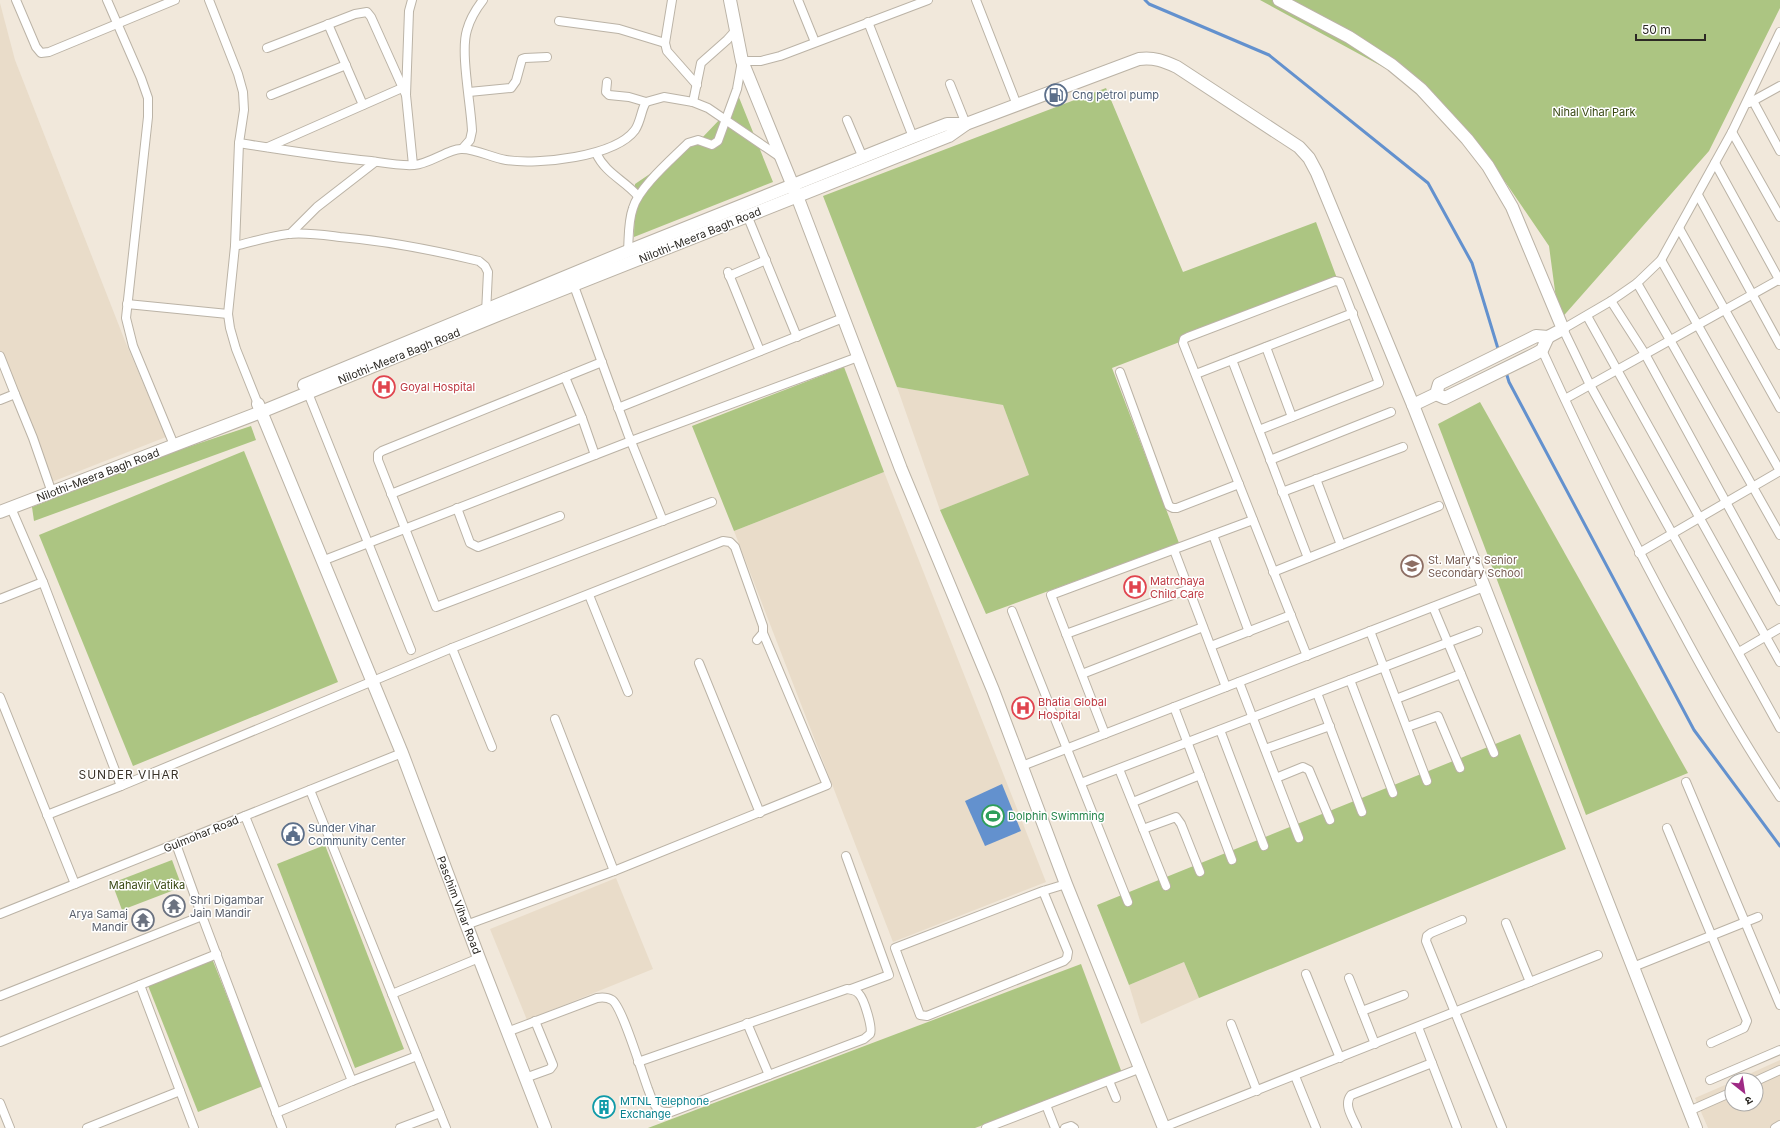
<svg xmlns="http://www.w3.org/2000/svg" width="1780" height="1128" font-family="Inter,'Noto Sans Devanagari',sans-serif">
	<rect width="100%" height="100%" fill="#f1e8db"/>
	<!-- built -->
	<g fill="#e9dcc9">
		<polygon points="0,3 15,60 125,341 166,437 49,483 0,359"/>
		<polygon points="897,387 1003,405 1030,475 940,510"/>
		<polygon points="884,472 1046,882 893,942 734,531"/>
		<polygon points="616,878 653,969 527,1020 490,929"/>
		<polygon points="1184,962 1199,998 1141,1024 1129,985"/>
		<polygon points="1780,1060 1780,1128 1708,1128 1695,1098 1732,1082 1732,1104 1756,1104 1756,1080 1736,1080"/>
	</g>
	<!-- green -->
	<g fill="#acc582">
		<polygon points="1260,0 1780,0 1780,8 1709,151 1559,321 1549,246 1506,183 1407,80"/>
		<polygon points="734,85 773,182 634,237 635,184 700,140 722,117"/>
		<polygon points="1106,88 1183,272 1316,222 1338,281 1112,368 1179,543 986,614 940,510 1029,475 1003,405 897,387 823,196"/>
		<polygon points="844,367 884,472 734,531 692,426"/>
		<polygon points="1480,402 1688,773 1586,815 1438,424"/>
		<polygon points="251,426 256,440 34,521 32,507 170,453"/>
		<polygon points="244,451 338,682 133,766 39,535"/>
		<polygon points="1520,734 1566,849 1199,998 1184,962 1129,985 1097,905"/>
		<polygon points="325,845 404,1049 355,1068 277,864"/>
		<polygon points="172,860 182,887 122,910 112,883"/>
		<polygon points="211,956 263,1086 198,1112 147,983"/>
		<polygon points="1081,964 1122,1073 975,1128 648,1128"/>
	</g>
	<!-- water -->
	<polygon fill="#6391ce" points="1002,784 1021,831 985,846 965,801"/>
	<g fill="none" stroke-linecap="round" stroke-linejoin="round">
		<!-- stream -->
		<g stroke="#6391ce" stroke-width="3">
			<polyline points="1145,0 1149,4 1269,55 1428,183 1472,263 1499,352"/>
			<polyline points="1506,372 1509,382 1694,730 1780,846"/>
		</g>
		<!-- street casing -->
		<g stroke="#bbb3a6" stroke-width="10">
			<g id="street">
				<polyline points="16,0 36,47 41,53 49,52 175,0"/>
				<polyline points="107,0 141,78 148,98 148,117 126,318 133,346 174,445"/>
				<polyline points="209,0 238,74 243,92 244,110 239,143 235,246 228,314 230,328 236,349 258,404"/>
				<polyline points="412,0 409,11 406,95 413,165"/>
				<polyline points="672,0 665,43 667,51 697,85"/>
				<polyline points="798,0 815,42"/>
				<polyline points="976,0 1017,105"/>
				<polyline points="559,21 619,29 665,43"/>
				<polyline points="868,22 913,137"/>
				<polyline points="328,24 363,105"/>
				<polyline points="1780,32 1732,132 1661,260 1637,283 1611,301 1563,329 1590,385 1780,728"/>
				<polyline points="267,48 355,14 367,12 371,17 406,95"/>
				<polyline points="607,82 606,92 609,95 629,97 646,102"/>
				<polyline points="950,84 966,124"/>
				<polyline points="469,92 511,88 516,81 522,59 525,58 547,57"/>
				<polyline points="271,95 346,65"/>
				<polyline points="1753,101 1780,151"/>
				<polyline points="693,102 701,63 727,40 736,30"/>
				<polyline points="1749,103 1780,86"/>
				<polyline points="847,120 863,158"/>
				<polyline points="1732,132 1780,217"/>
				<path d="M239,143C283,150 327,157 371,161C385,163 400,166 414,165C430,164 450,148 462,149C477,149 492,158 506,160C538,165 615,157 635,130C641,121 641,110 646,102L664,97L693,102L708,108L780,157"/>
				<polyline points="268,147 402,88"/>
				<path d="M463,148L470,140L472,131C471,105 460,52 467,30C470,19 476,9 483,0"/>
				<path d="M596,153C606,174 623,179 638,196"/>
				<polyline points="1715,163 1780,281"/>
				<polyline points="1698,195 1780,345"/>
				<polyline points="747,215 797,337"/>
				<polyline points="1679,228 1780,408"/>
				<polyline points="290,234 317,207 375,162"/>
				<path d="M235,246C252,242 270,236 288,234C305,232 324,235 340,237C388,241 433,250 479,261L485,266L488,272L486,313"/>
				<path d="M628,251C629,237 628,222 633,208C639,187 672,159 688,143L698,140L712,145L718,141L737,89L742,61H761L780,56L928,0"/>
				<polyline points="1661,260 1780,471"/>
				<polyline points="728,272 760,351"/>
				<polyline points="729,276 766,260"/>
				<polyline points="1637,283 1670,340 1780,535"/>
				<polyline points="574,286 628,434 663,521"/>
				<polyline points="1611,301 1645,354 1780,601"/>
				<polyline points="127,304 228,314"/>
				<polyline points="1587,316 1780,662"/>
				<polyline points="1266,347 1292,417"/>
				<path d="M1542,350C1584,442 1628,533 1677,622C1709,682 1742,740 1780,797"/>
				<polyline points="0,356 15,394 0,400"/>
				<polyline points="1232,360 1308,558"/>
				<polyline points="602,362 382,451 378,454 378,460 436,607 712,502"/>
				<polyline points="1120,372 1169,506 1173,508 1177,508 1239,484"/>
				<polyline points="1196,374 1353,313"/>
				<polyline points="565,377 582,418 595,455"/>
				<polyline points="308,393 411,650"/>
				<polyline points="15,394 33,438 50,487"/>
				<polyline points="1565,399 1780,279"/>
				<polyline points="618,408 843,318"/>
				<polyline points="1259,430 1379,383 1340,282 1335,281 1188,337 1184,339 1183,343 1307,656"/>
				<polyline points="1270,460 1391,412"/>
				<polyline points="1316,479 1341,545"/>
				<polyline points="1282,492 1403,447"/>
				<polyline points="391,494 582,418"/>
				<polyline points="457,508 470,543 478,547 560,516"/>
				<polyline points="1213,535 1249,632"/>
				<polyline points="1174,550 1226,687"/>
				<polyline points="1639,553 1780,471"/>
				<polyline points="322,561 631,441 858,357"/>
				<polyline points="1273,572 1439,506"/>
				<polyline points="43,582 121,786 47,815"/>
				<polyline points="589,595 628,692"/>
				<polyline points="0,599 43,582 11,508"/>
				<polyline points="1433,607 1494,753"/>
				<polyline points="1012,611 1128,902"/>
				<polyline points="1370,631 1427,781"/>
				<polyline points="1066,634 1189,589"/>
				<polyline points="1211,646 1291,615"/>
				<polyline points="452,648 492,747"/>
				<polyline points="1739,652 1780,628"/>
				<polyline points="699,663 760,813"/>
				<polyline points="1082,674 1203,627"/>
				<polyline points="1350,680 1393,793"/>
				<polyline points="1239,682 1299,838"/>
				<polyline points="1317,693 1362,812"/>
				<polyline points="0,697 75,884"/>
				<polyline points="1396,699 1461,674"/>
				<polyline points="1174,707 1232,860"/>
				<polyline points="555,719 614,871"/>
				<polyline points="1407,727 1438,716 1460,768"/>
				<polyline points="1220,730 1264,846"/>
				<polyline points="1105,734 1051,595 1253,520"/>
				<polyline points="1265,749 1330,726"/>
				<polyline points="1022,766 1484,587"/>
				<polyline points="1119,769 1166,886"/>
				<polyline points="1276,778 1303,767 1309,770 1330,820"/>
				<polyline points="1686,782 1780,1005"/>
				<polyline points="1081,783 1478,631"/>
				<polyline points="121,786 452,648 723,541 730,542 735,547 763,626 763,633 757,640"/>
				<polyline points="310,790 446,1128"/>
				<polyline points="1133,802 1200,775"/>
				<polyline points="245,816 352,1081"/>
				<polyline points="1667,828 1747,1021 1744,1028 1711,1043"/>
				<polyline points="1143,829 1176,817 1181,824 1200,872"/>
				<polyline points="846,856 889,975 851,989"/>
				<polyline points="1043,891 1068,952 1067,958 1064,961 927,1016 920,1015 895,948 1043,891 1066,884"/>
				<polyline points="0,914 402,753"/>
				<polyline points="202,916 282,1128"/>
				<polyline points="1462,920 1431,933 1427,936 1426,941 1502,1128"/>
				<polyline points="1506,923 1530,982"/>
				<polyline points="466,925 614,871 827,785 763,633"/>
				<polyline points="1633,967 1758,917"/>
				<polyline points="1306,974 1340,1058"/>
				<polyline points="1349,978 1375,1044"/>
				<polyline points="140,985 217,954"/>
				<polyline points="392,994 479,958"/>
				<polyline points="0,996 202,916 176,844"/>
				<polyline points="1362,1011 1404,995"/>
				<polyline points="747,1023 769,1075"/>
				<polyline points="1231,1024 1257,1091"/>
				<polyline points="1418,1027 1457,1128"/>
				<path d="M507,1032L597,998C603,997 607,997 612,1000C622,1006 642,1073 648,1089C651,1096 653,1106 659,1110C663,1113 667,1112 671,1112L864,1039L870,1034C873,1028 864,999 859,994C856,990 852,990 847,989L638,1062"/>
				<polyline points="0,1042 140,985 194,1128"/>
				<polyline points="1295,1076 1316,1128"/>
				<polyline points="525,1078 550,1069 553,1065 535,1021"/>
				<polyline points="1710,1080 1780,1050"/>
				<polyline points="1109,1081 1116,1098"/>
				<polyline points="1756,1081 1780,1070"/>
				<polyline points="0,1103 10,1128"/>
				<polyline points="1046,1105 1055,1128"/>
				<polyline points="1689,1111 1732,1092"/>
				<polyline points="276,1113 352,1081 417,1056"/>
				<polyline points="1164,1127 1598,955"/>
				<polyline points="87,1128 180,1091"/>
				<polyline points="400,1128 440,1113"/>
				<polyline points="986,1128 1141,1068"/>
				<polyline points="1065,1128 1071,1126 1074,1128"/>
				<path d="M1357,1128C1353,1118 1343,1105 1351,1095L1432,1063"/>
				<polyline points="1775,1128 1780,1125"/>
			</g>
		</g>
		<!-- secondary casing -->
		<g stroke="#bbb3a6" stroke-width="14">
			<g id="secondary">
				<polyline points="730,0 742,61 797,196 901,469 993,690 1066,884 1164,1128"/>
				<polyline points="1279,0 1349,37 1392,65 1421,89 1467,139 1488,166 1512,207 1563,329 1548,337 1536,336 1439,384 1436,394 1413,405"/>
				<polyline points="304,385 628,251 913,137 947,124 966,124"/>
				<polyline points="1436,394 1445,398 1535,354 1542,350 1548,337"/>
				<polyline points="258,404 402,753 479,958 545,1128"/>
				<path d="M0,512L261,412L498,315L949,136L966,124L1139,59C1154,57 1164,61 1177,67L1299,147L1309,158L1317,173L1413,405L1696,1128"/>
			</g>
		</g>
		<!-- street -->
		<use href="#street" stroke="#fff" stroke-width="8"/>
		<!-- secondary -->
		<use href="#secondary" stroke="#fff" stroke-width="12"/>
	</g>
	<!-- icons -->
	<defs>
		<g id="fuel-ring" transform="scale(1.15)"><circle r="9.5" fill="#fff" stroke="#5c6f8a" stroke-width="1.5"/><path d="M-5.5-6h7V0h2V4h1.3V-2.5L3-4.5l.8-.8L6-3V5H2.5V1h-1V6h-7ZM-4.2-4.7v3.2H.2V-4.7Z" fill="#5c6f8a"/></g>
		<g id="hospital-ring" transform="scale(1.15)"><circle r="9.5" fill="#fff" stroke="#e0444e" stroke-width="1.5"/><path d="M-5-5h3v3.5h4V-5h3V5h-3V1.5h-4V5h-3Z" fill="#e0444e"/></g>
		<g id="school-ring" transform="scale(1.15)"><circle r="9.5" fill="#fff" stroke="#8d6e63" stroke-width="1.5"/><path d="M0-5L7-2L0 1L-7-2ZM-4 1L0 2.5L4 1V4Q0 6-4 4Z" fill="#8d6e63"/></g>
		<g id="stadium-ring" transform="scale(1.15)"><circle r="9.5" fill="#fff" stroke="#2e9e5b" stroke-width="1.5"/><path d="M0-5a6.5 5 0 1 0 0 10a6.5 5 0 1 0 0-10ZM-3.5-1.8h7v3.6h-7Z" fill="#2e9e5b"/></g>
		<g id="civic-ring" transform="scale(1.15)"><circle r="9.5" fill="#fff" stroke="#5c6f8a" stroke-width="1.5"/><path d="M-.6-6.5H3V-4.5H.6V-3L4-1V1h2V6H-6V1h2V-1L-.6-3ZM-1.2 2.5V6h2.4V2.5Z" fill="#5c6f8a"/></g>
		<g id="temple-ring" transform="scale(1.15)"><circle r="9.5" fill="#fff" stroke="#6b7280" stroke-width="1.5"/><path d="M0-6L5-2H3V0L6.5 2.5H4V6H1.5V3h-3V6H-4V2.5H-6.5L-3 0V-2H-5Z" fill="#6b7280"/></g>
		<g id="building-ring" transform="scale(1.15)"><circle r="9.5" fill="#fff" stroke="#0f9aa8" stroke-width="1.5"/><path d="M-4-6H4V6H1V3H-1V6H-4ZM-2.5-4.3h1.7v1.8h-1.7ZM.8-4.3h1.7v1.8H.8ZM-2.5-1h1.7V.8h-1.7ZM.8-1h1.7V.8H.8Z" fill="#0f9aa8"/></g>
	</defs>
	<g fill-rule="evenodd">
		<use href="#fuel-ring" x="1056" y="95"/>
		<use href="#hospital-ring" x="384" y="387"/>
		<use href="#school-ring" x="1412" y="566"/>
		<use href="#hospital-ring" x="1135" y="587"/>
		<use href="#hospital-ring" x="1023" y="708"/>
		<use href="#stadium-ring" x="993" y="816"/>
		<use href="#civic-ring" x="293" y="834"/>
		<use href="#temple-ring" x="174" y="906"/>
		<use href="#temple-ring" x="143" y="920"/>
		<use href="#building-ring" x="604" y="1107"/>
	</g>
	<g text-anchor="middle" stroke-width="3" stroke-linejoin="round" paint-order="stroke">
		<!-- service labels -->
		<g font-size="11" fill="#4e5e75" stroke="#fff" text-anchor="start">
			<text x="1072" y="99">Cng petrol pump</text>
			<text x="308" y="832">Sunder Vihar<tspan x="308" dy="13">Community Center</tspan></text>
		</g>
		<!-- park labels -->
		<g font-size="11" fill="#364610" stroke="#fff">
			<text x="1594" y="116">Nihal Vihar Park</text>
			<text x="147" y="889">Mahavir Vatika</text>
		</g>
		<!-- street labels -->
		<g font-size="11" fill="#2c2924" stroke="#fff">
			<text transform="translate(700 235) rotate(-22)" y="4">Nilothi-Meera Bagh Road</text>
			<text transform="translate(399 356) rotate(-22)" y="4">Nilothi-Meera Bagh Road</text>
			<text transform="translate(98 475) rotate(-21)" y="4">Nilothi-Meera Bagh Road</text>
			<text transform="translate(201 834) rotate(-22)" y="4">Gulmohar Road</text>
			<text transform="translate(459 905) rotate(69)" y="4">Paschim Vihar Road</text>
		</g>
		<!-- health labels -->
		<g font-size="11" fill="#be3a42" stroke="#fff" text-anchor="start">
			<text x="400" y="391">Goyal Hospital</text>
			<text x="1150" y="585">Matrchaya<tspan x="1150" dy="13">Child Care</tspan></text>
			<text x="1038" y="706">Bhatia Global<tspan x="1038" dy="13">Hospital</tspan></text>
		</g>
		<!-- education labels -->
		<g font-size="11" fill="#785e54" stroke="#fff" text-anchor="start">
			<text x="1428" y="564">St. Mary's Senior<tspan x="1428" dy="13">Secondary School</tspan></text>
		</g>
		<!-- leisure labels -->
		<g font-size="11" fill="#27864d" stroke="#fff" text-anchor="start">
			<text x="1008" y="820">Dolphin Swimming</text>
		</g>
		<!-- worship labels -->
		<g font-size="11" fill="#5b616d" stroke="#fff" text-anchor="start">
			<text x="190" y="904">Shri Digambar<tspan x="190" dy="13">Jain Mandir</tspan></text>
			<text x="128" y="918" text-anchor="end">Arya Samaj<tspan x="128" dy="13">Mandir</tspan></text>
		</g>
		<!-- culture labels -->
		<g font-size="11" fill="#0d838f" stroke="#fff" text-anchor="start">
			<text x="620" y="1105">MTNL Telephone<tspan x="620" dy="13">Exchange</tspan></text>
		</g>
		<!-- neighbourhood labels -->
		<g font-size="12" letter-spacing="1" fill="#3a3329" stroke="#fff">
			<text x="129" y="779">SUNDER VIHAR</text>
		</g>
	</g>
	<!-- north arrow -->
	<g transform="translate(1744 1092) rotate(150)"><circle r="19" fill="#ffffff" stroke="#aba9a7"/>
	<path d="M0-3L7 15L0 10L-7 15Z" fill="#9f2a85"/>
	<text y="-6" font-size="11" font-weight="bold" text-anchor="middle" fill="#2c2924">उ</text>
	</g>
	<!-- scale -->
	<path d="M1636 34v6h69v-6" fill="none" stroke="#2c2924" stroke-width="2"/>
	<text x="1642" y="34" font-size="12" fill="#2c2924" stroke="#ffffff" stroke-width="3" paint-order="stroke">50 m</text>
</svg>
